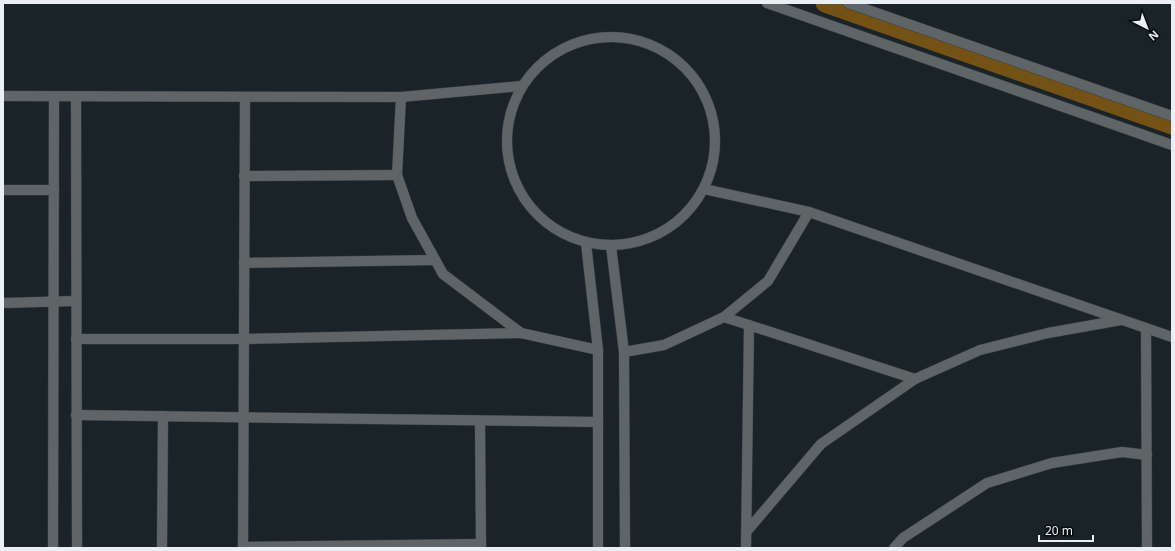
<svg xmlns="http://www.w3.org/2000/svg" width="1175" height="551" font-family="'Noto Sans',sans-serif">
	<rect width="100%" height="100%" fill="#1a2328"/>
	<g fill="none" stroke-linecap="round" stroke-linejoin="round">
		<!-- canal -->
		<polyline stroke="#745114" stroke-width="19" points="825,3 1172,125"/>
		<!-- minor casing -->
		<g stroke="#374044" stroke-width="11">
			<g id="minor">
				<polyline points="767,3 1172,145"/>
				<circle cx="611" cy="141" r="104"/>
				<polyline points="3,96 401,97 521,86"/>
				<polyline points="76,97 77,548"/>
				<polyline points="401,97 397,175 412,218 443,274 521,333 598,350"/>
				<polyline points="244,176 397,175"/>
				<polyline points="704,189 809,212 1172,337"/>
				<polyline points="3,190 54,190"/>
				<polyline points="586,243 598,350 598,548"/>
				<polyline points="611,246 624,352 625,548"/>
				<polyline points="244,263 435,260"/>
				<polyline points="3,303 75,301"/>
				<polyline points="724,317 915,379"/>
				<polyline points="1146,328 1147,548"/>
				<polyline points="76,339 244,339 521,333"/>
				<polyline points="624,352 664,345 724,317 768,281 809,212"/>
				<polyline points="76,415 598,422"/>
				<polyline points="480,421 481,548"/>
				<polyline points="747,531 821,444 915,379 980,350 1048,333 1121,320"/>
				<polyline points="243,547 481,544"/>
				<polyline points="53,548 54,97"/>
				<polyline points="162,548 163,416"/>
				<polyline points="243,548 245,97"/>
				<polyline points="746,548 749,325"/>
				<polyline points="894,548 903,538 987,483 1052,463 1122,452 1147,455"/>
			</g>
		</g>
		<!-- tertiary casing -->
		<g stroke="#374044" stroke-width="11">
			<polyline id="tertiary" points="848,3 1172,116"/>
		</g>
		<!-- minor -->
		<use href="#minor" stroke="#5f6466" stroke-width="10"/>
		<!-- tertiary -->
		<use href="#tertiary" stroke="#5f6466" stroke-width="10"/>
	</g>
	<!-- border -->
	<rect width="1175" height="551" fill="none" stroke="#e9eff2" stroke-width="8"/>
	<!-- north arrow -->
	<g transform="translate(1147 28) rotate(138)" stroke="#080c0e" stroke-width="3" paint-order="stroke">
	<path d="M0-3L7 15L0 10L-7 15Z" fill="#e9eff2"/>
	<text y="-6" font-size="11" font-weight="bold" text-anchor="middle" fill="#e9eff2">N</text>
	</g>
	<!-- scale -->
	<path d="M1039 535v6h54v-6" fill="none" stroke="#e9eff2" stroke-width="2"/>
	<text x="1045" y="535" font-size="12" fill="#e9eff2" stroke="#080c0e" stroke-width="3" paint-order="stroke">20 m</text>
</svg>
